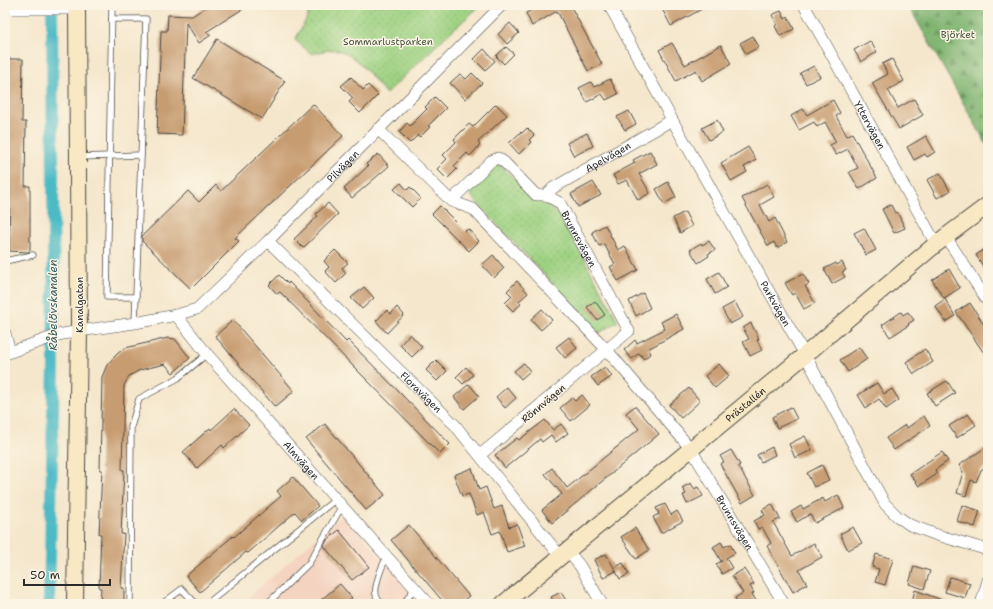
<svg xmlns="http://www.w3.org/2000/svg" width="993" height="609" font-family="'Shantell Sans',sans-serif">
	<defs>
		<pattern id="forest-firs" width="22" height="20" patternUnits="userSpaceOnUse"><rect width="22" height="20" fill="#7eb470"/><path d="M5 1l3.5 6h-7zM16 11l3.5 6h-7z" fill="#67935c"/></pattern>
		<pattern id="park-dots" width="8" height="8" patternUnits="userSpaceOnUse"><rect width="8" height="8" fill="#9ed282"/><path d="M2 2h.1M6 6h.1" fill="none" stroke="#88b470" stroke-width="1.8" stroke-linecap="round"/></pattern>
	</defs>
	<rect width="100%" height="100%" fill="#fcf5e5"/>
	<filter id="ink" filterUnits="userSpaceOnUse"><feTurbulence type="fractalNoise" baseFrequency=".025" numOctaves="2"/><feDisplacementMap in="SourceGraphic" scale="8" xChannelSelector="R" yChannelSelector="G"/><feConvolveMatrix kernelMatrix="1 2 1 2 8 2 1 2 1" color-interpolation-filters="sRGB"/></filter>
	<filter id="wash" filterUnits="userSpaceOnUse"><feTurbulence type="fractalNoise" baseFrequency=".012" numOctaves="4" result="noise"/><feDisplacementMap in="SourceGraphic" scale="16" xChannelSelector="R" yChannelSelector="G"/><feGaussianBlur stdDeviation="0.9" result="paint"/><feColorMatrix in="noise" values="0 0 0 0 0 0 0 0 0 0 0 0 0 0 0 0 0 1.4 0 .05"/><feComposite in="paint" operator="in"/></filter>
	<g filter="url(#wash)">
		<rect width="100%" height="100%" fill="#f5e7cc"/>
		<!-- built -->
		<polygon fill="#f4d3c0" points="343,514 424,604 241,604"/>
		<!-- forest -->
		<polygon fill="url(#forest-firs)" stroke="#54704e" points="908,5 988,5 988,147"/>
		<!-- park -->
		<g fill="url(#park-dots)" stroke="#647e56">
			<path d="M310,5H481L446,36L386,94C374,80 356,54 337,50C329,49 320,52 312,54L295,40L307,18Z"/>
			<polygon points="500,165 534,198 551,208 561,217 618,321 599,333 470,195 470,190 494,166"/>
		</g>
		<g fill="none" stroke-linecap="round" stroke-linejoin="round">
			<!-- canal -->
			<polyline stroke="#4cbac5" stroke-width="12" points="49,604 54,364 52,5"/>
		</g>
		<g id="blocks">
			<!-- building -->
			<g fill="#c79c71">
				<polygon points="209,5 249,5 206,32 211,35 199,43 186,23 182,135 157,134 161,31 167,31 168,15 192,16"/>
				<polygon points="541,5 570,5 602,64 588,71 557,11 532,26 526,13"/>
				<polygon points="660,5 709,5 671,26"/>
				<polygon points="781,11 785,19 788,17 794,29 780,36 775,26 777,24 772,15"/>
				<polygon points="510,23 519,33 507,44 498,34"/>
				<polygon points="753,36 759,47 746,54 740,43"/>
				<polygon points="217,39 285,81 262,119 193,78"/>
				<polygon points="870,41 877,52 861,62 854,50"/>
				<polygon points="672,43 685,65 721,45 731,64 702,81 696,70 676,81 659,50"/>
				<polygon points="506,47 514,54 504,64 496,56"/>
				<polygon points="484,49 495,61 485,70 474,59"/>
				<polygon points="5,59 23,59 22,122 26,122 25,186 30,186 30,251 28,252 9,251 10,187 7,187 7,124 5,124"/>
				<polygon points="892,59 904,81 888,90 898,108 914,99 923,115 899,129 872,83 888,74 882,64"/>
				<polygon points="814,66 820,77 806,84 800,73"/>
				<polygon points="472,73 482,83 465,99 450,83 460,74 466,79"/>
				<polygon points="351,77 363,90 368,85 378,95 360,113 349,102 353,98 341,86"/>
				<polygon points="610,79 618,94 606,100 602,94 587,102 579,88 591,82 594,87"/>
				<polygon points="435,97 446,108 428,126 430,127 420,137 418,135 410,143 399,132 407,123 410,126 427,109 425,107"/>
				<polygon points="833,100 840,113 836,116 847,136 852,133 877,178 859,189 849,172 858,168 848,149 836,155 830,145 836,142 825,122 817,127 814,122 799,130 791,116 803,109 807,115"/>
				<polygon points="313,104 343,136 235,238 239,241 191,289 142,241 142,236 188,191 199,202 216,185 221,191"/>
				<polygon points="496,104 507,115 478,142 480,145 470,156 467,153 454,166 457,169 447,179 437,169 447,159 443,155 456,142 454,139 469,124 473,127"/>
				<polygon points="629,111 636,124 625,130 617,117"/>
				<polygon points="717,120 723,132 709,140 702,128"/>
				<polygon points="527,128 534,135 529,140 531,142 519,154 509,143 521,132 522,133"/>
				<polygon points="587,133 593,146 574,156 567,143"/>
				<polygon points="926,136 935,152 927,157 925,154 914,160 907,147"/>
				<polygon points="748,147 756,160 744,167 747,172 731,181 721,163"/>
				<polygon points="650,151 657,164 639,174 650,193 638,200 627,180 618,184 613,175 635,163 633,160"/>
				<polygon points="378,154 389,166 352,198 344,189 368,166 366,164"/>
				<polygon points="940,173 950,191 937,198 927,180"/>
				<polygon points="593,182 601,195 578,207 571,194"/>
				<polygon points="668,182 676,197 664,204 656,189"/>
				<polygon points="401,183 407,190 410,187 421,198 412,207 394,189"/>
				<polygon points="767,184 774,197 760,205 769,222 775,218 787,242 777,248 774,242 768,246 742,198"/>
				<polygon points="328,203 338,214 303,248 294,239 318,216 316,214"/>
				<polygon points="891,205 895,213 897,212 905,228 894,233 882,209"/>
				<polygon points="440,206 465,231 468,229 479,241 469,251 432,214"/>
				<polygon points="685,212 692,226 680,233 673,218"/>
				<polygon points="605,225 618,250 625,246 638,270 618,281 610,267 615,264 604,244 599,246 592,232"/>
				<polygon points="864,228 876,250 866,255 854,233"/>
				<polygon points="709,241 715,250 708,254 709,256 698,263 690,250 701,243 702,245"/>
				<polygon points="988,247 988,274 976,255"/>
				<polygon points="335,250 348,263 342,268 346,273 336,283 325,271 329,267 324,261"/>
				<polygon points="493,255 504,268 494,278 482,265"/>
				<polygon points="842,262 846,270 842,272 845,277 832,284 824,269 836,263 837,265"/>
				<polygon points="949,269 960,288 944,298 932,280"/>
				<polygon points="719,272 727,287 715,294 707,279"/>
				<polygon points="803,274 809,284 805,286 815,303 804,309 795,293 792,295 785,283"/>
				<polygon points="279,275 288,284 289,282 346,342 348,340 450,444 440,454 280,292 277,294 269,285"/>
				<polygon points="517,281 528,293 519,301 521,304 513,311 505,303 512,296 507,291"/>
				<polygon points="364,287 374,298 362,309 351,298"/>
				<polygon points="643,293 650,308 636,316 629,301"/>
				<polygon points="945,299 955,316 946,322 935,306"/>
				<polygon points="595,301 605,315 597,320 587,307"/>
				<polygon points="735,302 743,317 730,324 722,309"/>
				<polygon points="970,303 988,331 988,359 956,312"/>
				<polygon points="397,307 404,315 387,333 376,321 387,310 391,314"/>
				<polygon points="542,309 552,320 541,330 531,319"/>
				<polygon points="901,312 903,315 908,312 914,320 908,324 909,325 890,337 882,325"/>
				<polygon points="676,314 684,329 648,349 651,353 644,359 639,353 632,359 624,350 635,340 637,343 665,329 661,322"/>
				<polygon points="233,320 294,391 275,407 215,336"/>
				<polygon points="751,323 759,339 757,340 762,350 750,356 743,342 749,339 743,328"/>
				<polygon points="410,334 422,347 412,357 400,345"/>
				<polygon points="569,337 577,348 565,358 556,347"/>
				<polygon points="168,338 175,339 190,358 173,373 165,364 140,370 129,376 124,386 122,470 124,470 121,534 124,534 121,588 124,588 124,604 100,604 101,588 99,588 101,534 99,534 102,470 100,470 102,377 107,365 117,354 125,348"/>
				<polygon points="859,347 867,359 848,372 840,360"/>
				<polygon points="925,349 933,362 914,374 906,362"/>
				<polygon points="436,360 447,371 437,381 426,370"/>
				<polygon points="524,363 530,371 521,379 514,371"/>
				<polygon points="719,364 729,376 715,388 705,376"/>
				<polygon points="466,367 473,375 463,384 456,377"/>
				<polygon points="605,367 612,376 598,386 591,377"/>
				<polygon points="947,381 955,393 935,406 927,393"/>
				<polygon points="877,383 884,394 892,389 899,400 886,409 879,399 866,408 858,395"/>
				<polygon points="469,384 479,396 464,409 454,397"/>
				<polygon points="507,387 516,398 505,408 496,397"/>
				<polygon points="689,388 700,401 681,418 669,405"/>
				<polygon points="582,395 590,405 571,421 560,408 572,398 575,401"/>
				<polygon points="635,406 659,434 552,523 542,510 562,494 545,474 552,468 567,488 639,429 626,413"/>
				<polygon points="791,407 797,419 777,428 772,417"/>
				<polygon points="234,409 249,425 224,448 222,445 197,468 183,452 210,428 211,430"/>
				<polygon points="968,414 976,425 957,438 949,426"/>
				<polygon points="924,416 930,426 894,450 886,438 905,425 907,428"/>
				<polygon points="545,420 553,430 561,424 568,433 556,442 551,435 542,442 540,439 505,468 495,455 517,438 519,440"/>
				<polygon points="325,424 385,495 366,510 306,439"/>
				<polygon points="805,436 812,450 795,458 789,444"/>
				<polygon points="988,446 988,465 981,470 976,482 971,480 966,496 957,493 963,472 959,465"/>
				<polygon points="772,447 775,455 761,462 757,455"/>
				<polygon points="731,450 740,465 738,466 755,495 742,503 720,464 724,462 720,456"/>
				<polygon points="942,452 948,461 935,470 937,474 919,486 910,474"/>
				<polygon points="822,465 829,480 814,487 807,473"/>
				<polygon points="472,468 479,490 486,487 494,509 502,506 509,527 517,524 525,546 507,552 500,531 492,534 484,512 477,515 469,494 462,496 454,475"/>
				<polygon points="293,477 318,506 302,520 295,512 248,553 246,552 200,592 186,576 233,536 234,537 281,496 277,491"/>
				<polygon points="691,483 694,489 698,487 703,496 687,504 683,495 686,494 682,488"/>
				<polygon points="838,495 844,508 815,523 810,514 797,522 791,512 801,506 803,509 823,498 825,502"/>
				<polygon points="665,504 671,515 677,511 683,521 661,533 653,517 659,514 656,508"/>
				<polygon points="772,504 780,519 773,522 792,556 814,543 822,557 799,570 807,584 793,592 767,546 771,543 762,527 758,529 754,521 765,515 762,510"/>
				<polygon points="962,505 980,511 975,527 957,521"/>
				<polygon points="409,525 469,596 459,604 445,604 391,540"/>
				<polygon points="853,527 862,543 848,550 840,534"/>
				<polygon points="635,528 649,550 636,559 621,537"/>
				<polygon points="339,530 369,567 352,580 324,546 327,540"/>
				<polygon points="721,542 724,547 730,544 735,553 726,558 732,568 722,574 716,564 722,561 721,561 713,547"/>
				<polygon points="606,554 616,571 603,578 594,560"/>
				<polygon points="876,554 893,559 885,585 875,582 879,569 872,567"/>
				<polygon points="623,563 629,574 620,579 614,568"/>
				<polygon points="914,566 930,571 924,589 909,584"/>
				<polygon points="744,569 754,584 750,586 754,593 752,594 758,604 738,604 735,598 743,593 732,576"/>
				<polygon points="950,577 970,583 965,598 945,592"/>
				<polygon points="340,584 352,598 345,604 316,604"/>
				<polygon points="915,590 950,603 950,604 920,604 912,601"/>
				<polygon points="561,592 568,604 555,604 551,597"/>
			</g>
		</g>
	</g>
	<g filter="url(#ink)">
		<use href="#blocks" fill-opacity="0" stroke="#494743" stroke-width="1"/>
		<g fill="none" stroke-linecap="round" stroke-linejoin="round">
			<!-- lane casing -->
			<g stroke="#494743" stroke-width="7">
				<g id="lane">
					<polyline points="112,5 107,297 136,297"/>
					<polyline points="112,19 146,19 135,323"/>
					<polyline points="79,157 141,155"/>
					<polyline points="5,261 33,255"/>
					<polyline points="130,604 131,427 139,399 178,378 207,354"/>
					<polyline points="162,604 182,589 196,604"/>
					<polyline points="207,604 336,499"/>
					<polyline points="267,604 309,563 342,506"/>
					<path d="M381,604C379,601 377,599 376,595C374,586 382,565 387,557"/>
					<polyline points="404,604 411,593 416,589"/>
				</g>
			</g>
			<!-- street casing -->
			<g stroke="#494743" stroke-width="12">
				<g id="street">
					<path id="s1" d="M609,5L675,125L805,355L885,504L897,516L910,525L937,535L988,550"/>
					<path id="s2" d="M804,5L936,244"/>
					<polyline points="5,9 77,9"/>
					<path id="s3" d="M378,129L451,201L473,209L607,350L691,449L784,604"/>
					<path id="s4" d="M546,195L553,188L672,120"/>
					<path id="s5" d="M451,201L491,161L498,158L504,162L536,195H546L560,203L629,331L480,455"/>
					<polyline points="946,237 988,302"/>
					<path id="s6" d="M268,241L455,425L561,557"/>
					<path id="s7" d="M176,315L207,354L429,604"/>
					<polyline points="5,333 10,352"/>
					<path id="s8" d="M5,354L58,335L79,331L135,323L176,315L197,309L268,241L502,5"/>
					<polyline points="568,551 580,566 602,604"/>
					<polyline points="981,604 988,580"/>
				</g>
			</g>
			<!-- secondary casing -->
			<g stroke="#494743" stroke-width="18">
				<g id="secondary">
					<polyline points="75,604 79,331 77,5"/>
					<path id="s9" d="M503,604L805,355L936,244L988,205"/>
				</g>
			</g>
			<!-- lane -->
			<use href="#lane" stroke="#fff" stroke-width="5.5"/>
			<!-- street -->
			<use href="#street" stroke="#fff" stroke-width="11"/>
			<!-- secondary -->
			<use href="#secondary" stroke="#f8e8c3" stroke-width="16"/>
		</g>
	</g>
	<g text-anchor="middle" stroke-width="3" stroke-linejoin="round" paint-order="stroke">
		<!-- park labels -->
		<g font-size="10" fill="#485541" stroke="#fcf5e5">
			<text x="958" y="38">Björket</text>
			<text x="388" y="45">Sommarlustparken</text>
		</g>
		<!-- street labels -->
		<g font-size="10" fill="#2b2b2b" stroke="#fcf5e5">
			<text dy="4" stroke="none"><textPath href="#s2" startOffset="137">Yttervägen</textPath></text>
			<text dy="4" stroke="none"><textPath href="#s4" startOffset="73">Apelvägen</textPath></text>
			<text dy="4" stroke="none"><textPath href="#s8" startOffset="402">Pilvägen</textPath></text>
			<text dy="4" stroke="none"><textPath href="#s5" startOffset="184">Brunnsvägen</textPath></text>
			<text dy="4" stroke="none"><textPath href="#s1" startOffset="342">Parkvägen</textPath></text>
			<text transform="translate(79 305) rotate(-90)" y="4">Kanalgatan</text>
			<text dy="4" stroke="none"><textPath href="#s6" startOffset="215">Floravägen</textPath></text>
			<text transform="translate(543 403) rotate(-40)" y="4">Rönnvägen</text>
			<text dy="4" stroke="none"><textPath href="#s9" startOffset="314">Prästallén</textPath></text>
			<text dy="4" stroke="none"><textPath href="#s7" startOffset="192">Almvägen</textPath></text>
			<text dy="4" stroke="none"><textPath href="#s3" startOffset="536">Brunnsvägen</textPath></text>
		</g>
		<!-- water labels -->
		<g font-size="11" font-style="italic" fill="#375d61" stroke="#fcf5e5">
			<text transform="translate(53 305) rotate(-90)" y="4">Råbelövskanalen</text>
		</g>
	</g>
	<!-- margin -->
	<rect width="993" height="609" fill="none" stroke="#fcf5e5" stroke-width="20"/>
	<!-- scale -->
	<path d="M24 579v6h86v-6" fill="none" stroke="#2b2b2b" stroke-width="2"/>
	<text x="30" y="579" font-size="12" fill="#2b2b2b" stroke="#fcf5e5" stroke-width="3" paint-order="stroke">50 m</text>
</svg>
